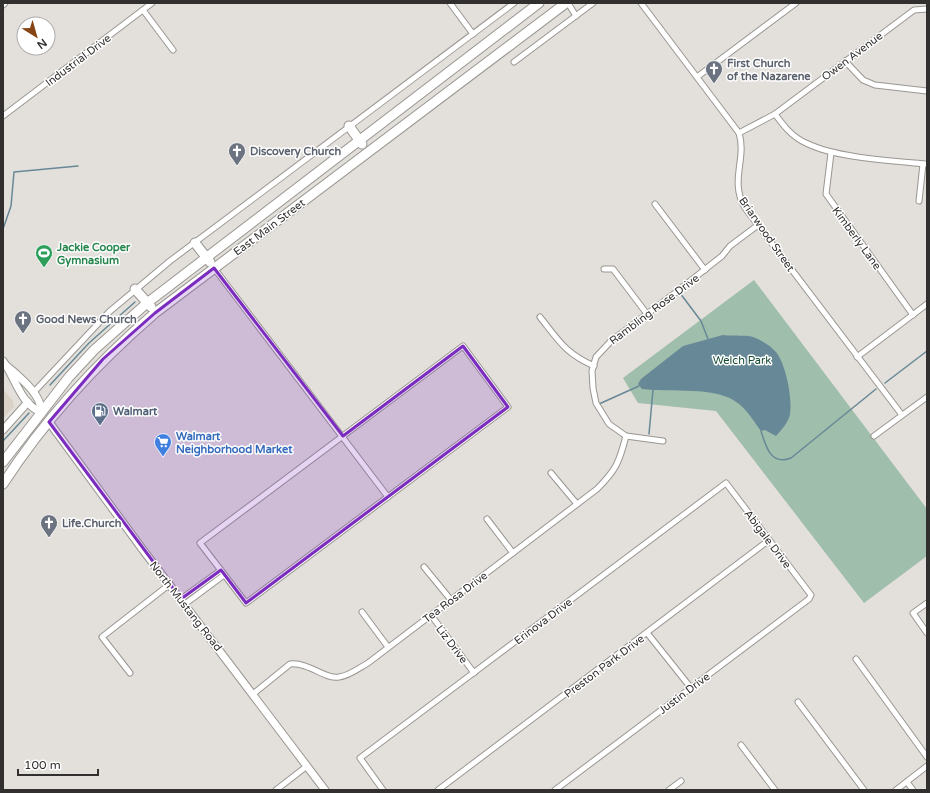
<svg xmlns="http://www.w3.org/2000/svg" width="930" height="793" font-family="'Varela Round',sans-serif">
	<rect width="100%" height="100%" fill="#e3dfdb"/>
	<!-- built -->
	<polygon fill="#dad2c7" points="3,389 13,401 14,407 3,418"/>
	<!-- green -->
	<polygon fill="#9fbeac" points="754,280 927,509 927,556 864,603 716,411 638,403 623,378"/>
	<!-- water -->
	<path fill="#678896" d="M723,335C729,336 750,335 753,337C761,340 771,346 776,352C786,364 794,403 789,418C786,425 781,430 776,436L765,430L761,431C754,422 748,411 739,404C717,385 670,393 642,389L638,384L641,379L683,346Z"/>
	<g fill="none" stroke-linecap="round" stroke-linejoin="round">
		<!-- stream -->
		<g stroke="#678896" stroke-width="1.5">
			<polyline points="3,229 11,206 14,172 78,166"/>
			<polyline points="680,293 701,321 708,339"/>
			<polyline points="885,383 927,351"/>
			<polyline points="50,385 89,343 135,302"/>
			<polyline points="599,404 639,386"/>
			<path d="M761,431C766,447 771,466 791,458L876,389"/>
			<polyline points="649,434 653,390"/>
			<polyline points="3,441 29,413"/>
		</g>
		<!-- street casing -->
		<g stroke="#9a9792" stroke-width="7">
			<g id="street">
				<polyline points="450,3 473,34"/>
				<polyline points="568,3 576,16"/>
				<path d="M641,3L739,133C747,159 729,181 745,208L902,415"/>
				<polyline points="3,5 5,3"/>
				<polyline points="143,10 173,50"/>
				<polyline points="845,61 863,80 875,85 927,91"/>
				<polyline points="514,62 593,3"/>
				<polyline points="697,77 796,3"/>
				<path d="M775,114C783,125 792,137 806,143C836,158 893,161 927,164"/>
				<polyline points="3,116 152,3"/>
				<polyline points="739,133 775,114 914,10 927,9"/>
				<polyline points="831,153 826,194 913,315"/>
				<polyline points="919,201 923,164"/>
				<polyline points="655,204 705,270"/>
				<polyline points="214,268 388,497"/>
				<polyline points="604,269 613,269 647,314"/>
				<path d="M540,317C559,341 565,353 594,366"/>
				<polygon points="463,346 508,407 246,603 200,543"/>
				<polyline points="857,357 927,304"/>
				<polyline points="33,393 109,312 170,261 514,3"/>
				<polyline points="874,436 927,397"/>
				<polyline points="663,441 626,436 609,424 596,403 593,388 592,371 596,357 611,341 675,293 722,256 730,246 758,225"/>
				<polyline points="551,473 577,504"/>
				<polyline points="487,519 513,553"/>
				<polyline points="424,567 451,600"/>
				<polyline points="181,599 221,570"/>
				<polyline points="927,603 913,613 927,633"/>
				<polyline points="185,604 224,575"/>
				<polyline points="362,612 388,647"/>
				<polyline points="431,615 474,673"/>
				<polyline points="648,634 691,688"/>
				<polyline points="856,659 927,757"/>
				<polyline points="130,673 102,637 170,584"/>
				<path d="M253,694L290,664C309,662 326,680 339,677C349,676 359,668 368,663L597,489C616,470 619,463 626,436"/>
				<polyline points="798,702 864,790"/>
				<polyline points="741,745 775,790"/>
				<polyline points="907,782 913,790"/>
				<polyline points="276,790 307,766"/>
				<polyline points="383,790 360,758 726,483 811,595 809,599 555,790"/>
				<polyline points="438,790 769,540"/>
				<polyline points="669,790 681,781"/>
				<polyline points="896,790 927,766"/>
			</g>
		</g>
		<!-- secondary casing -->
		<g stroke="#9a9792" stroke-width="9">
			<g id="secondary">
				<path d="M3,361C15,377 21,405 41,412C42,394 19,377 7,366"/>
				<polyline points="49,422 143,550 325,790"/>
				<polyline points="3,430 28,402"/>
			</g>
		</g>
		<!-- highway casing -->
		<g stroke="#9a9792" stroke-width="11">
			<g id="highway">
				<polyline points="349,126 362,144"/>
				<polyline points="195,243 210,262"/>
				<polyline points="135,289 151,307"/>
				<polyline points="3,462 69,377 94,350 147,303 539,3"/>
				<path d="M3,484C45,419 97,363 155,313L566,3"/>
			</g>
		</g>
		<!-- street -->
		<use href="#street" stroke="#fff" stroke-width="5"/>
		<!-- secondary -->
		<use href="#secondary" stroke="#fff" stroke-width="7"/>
		<!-- highway -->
		<use href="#highway" stroke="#fff" stroke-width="9"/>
	</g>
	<!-- marked area -->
	<path fill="#7b2cbf" fill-opacity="0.2" stroke="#7b2cbf" stroke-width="3" stroke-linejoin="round" d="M214,268L343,436L463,346L508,407L246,603L221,570L181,599L49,422L103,359L155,313Z"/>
	<!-- icons -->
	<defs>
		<g id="church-pin" transform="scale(0.9)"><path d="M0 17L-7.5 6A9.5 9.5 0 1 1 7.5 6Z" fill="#6b7280" stroke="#fff"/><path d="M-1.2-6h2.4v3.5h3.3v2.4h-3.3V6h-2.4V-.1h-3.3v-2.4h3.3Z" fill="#fff"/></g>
		<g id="stadium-pin" transform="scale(0.9)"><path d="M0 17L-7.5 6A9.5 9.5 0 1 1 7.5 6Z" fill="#2e9e5b" stroke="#fff"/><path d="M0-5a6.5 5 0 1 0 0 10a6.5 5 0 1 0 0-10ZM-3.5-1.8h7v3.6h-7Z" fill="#fff"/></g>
		<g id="fuel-pin" transform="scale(0.9)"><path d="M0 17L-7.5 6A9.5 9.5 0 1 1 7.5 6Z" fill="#5c6f8a" stroke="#fff"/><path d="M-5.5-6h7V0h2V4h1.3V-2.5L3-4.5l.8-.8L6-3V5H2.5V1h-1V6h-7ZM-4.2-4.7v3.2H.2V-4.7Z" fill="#fff"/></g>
		<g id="supermarket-pin" transform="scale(0.9)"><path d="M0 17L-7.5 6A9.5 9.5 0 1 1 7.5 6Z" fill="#3f7fe0" stroke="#fff"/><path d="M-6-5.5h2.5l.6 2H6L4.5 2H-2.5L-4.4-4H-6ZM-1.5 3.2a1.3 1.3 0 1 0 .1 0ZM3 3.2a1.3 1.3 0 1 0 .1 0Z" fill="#fff"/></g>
	</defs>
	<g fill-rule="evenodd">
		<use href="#church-pin" x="714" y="69"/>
		<use href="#church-pin" x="237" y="151"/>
		<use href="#stadium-pin" x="44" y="253"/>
		<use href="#church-pin" x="23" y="319"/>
		<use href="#fuel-pin" x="100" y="411"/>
		<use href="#supermarket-pin" x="163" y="442"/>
		<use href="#church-pin" x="49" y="523"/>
	</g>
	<g text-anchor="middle" stroke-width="3" stroke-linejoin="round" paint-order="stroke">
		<!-- street labels -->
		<g font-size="11" fill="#32302f" stroke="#fff">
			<text transform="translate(852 56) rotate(-37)" y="4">Owen Avenue</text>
			<text transform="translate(78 60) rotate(-37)" y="4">Industrial Drive</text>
			<text transform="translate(269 227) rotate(-37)" y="4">East Main Street</text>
			<text transform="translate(767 234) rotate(55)" y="4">Briarwood Street</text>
			<text transform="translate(857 238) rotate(54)" y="4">Kimberly Lane</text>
			<text transform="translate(654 309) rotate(-37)" y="4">Rambling Rose Drive</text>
			<text transform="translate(768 539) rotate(53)" y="4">Abigale Drive</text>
			<text transform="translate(455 597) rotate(-37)" y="4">Tea Rosa Drive</text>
			<text transform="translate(186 606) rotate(52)" y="4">North Mustang Road</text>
			<text transform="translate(543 621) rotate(-37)" y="4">Erinova Drive</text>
			<text transform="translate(452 644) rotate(53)" y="4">Liz Drive</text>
			<text transform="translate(604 666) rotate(-37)" y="4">Preston Park Drive</text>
			<text transform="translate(684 693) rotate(-37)" y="4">Justin Drive</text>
		</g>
		<!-- worship labels -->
		<g font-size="11" font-weight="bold" fill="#5b616d" stroke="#fff" text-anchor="start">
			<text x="727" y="67">First Church<tspan x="727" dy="13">of the Nazarene</tspan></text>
			<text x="250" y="155">Discovery Church</text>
			<text x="36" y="323">Good News Church</text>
			<text x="62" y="527">Life.Church</text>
		</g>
		<!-- leisure labels -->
		<g font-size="11" font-weight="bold" fill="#27864d" stroke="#fff" text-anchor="start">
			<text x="57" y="251">Jackie Cooper<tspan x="57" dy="13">Gymnasium</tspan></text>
		</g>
		<!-- park labels -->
		<g font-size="11" fill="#134b32" stroke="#fff">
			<text x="742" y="364">Welch Park</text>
		</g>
		<!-- service labels -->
		<g font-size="11" font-weight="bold" fill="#4e5e75" stroke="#fff" text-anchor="start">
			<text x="113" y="415">Walmart</text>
		</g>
		<!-- shop labels -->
		<g font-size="11" font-weight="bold" fill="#366cbe" stroke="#fff" text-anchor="start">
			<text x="176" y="440">Walmart<tspan x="176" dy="13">Neighborhood Market</tspan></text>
		</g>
	</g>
	<!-- border -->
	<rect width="930" height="793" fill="none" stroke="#32302f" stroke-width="8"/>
	<!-- north arrow -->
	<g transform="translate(36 36) rotate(143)"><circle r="19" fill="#ffffff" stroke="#adacac"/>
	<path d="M0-3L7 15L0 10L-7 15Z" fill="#874414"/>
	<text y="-6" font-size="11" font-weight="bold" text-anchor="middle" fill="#32302f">N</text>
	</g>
	<!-- scale -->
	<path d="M18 769v6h80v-6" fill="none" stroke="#32302f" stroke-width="2"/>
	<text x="24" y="769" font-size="12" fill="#32302f" stroke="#ffffff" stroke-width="3" paint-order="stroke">100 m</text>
</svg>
